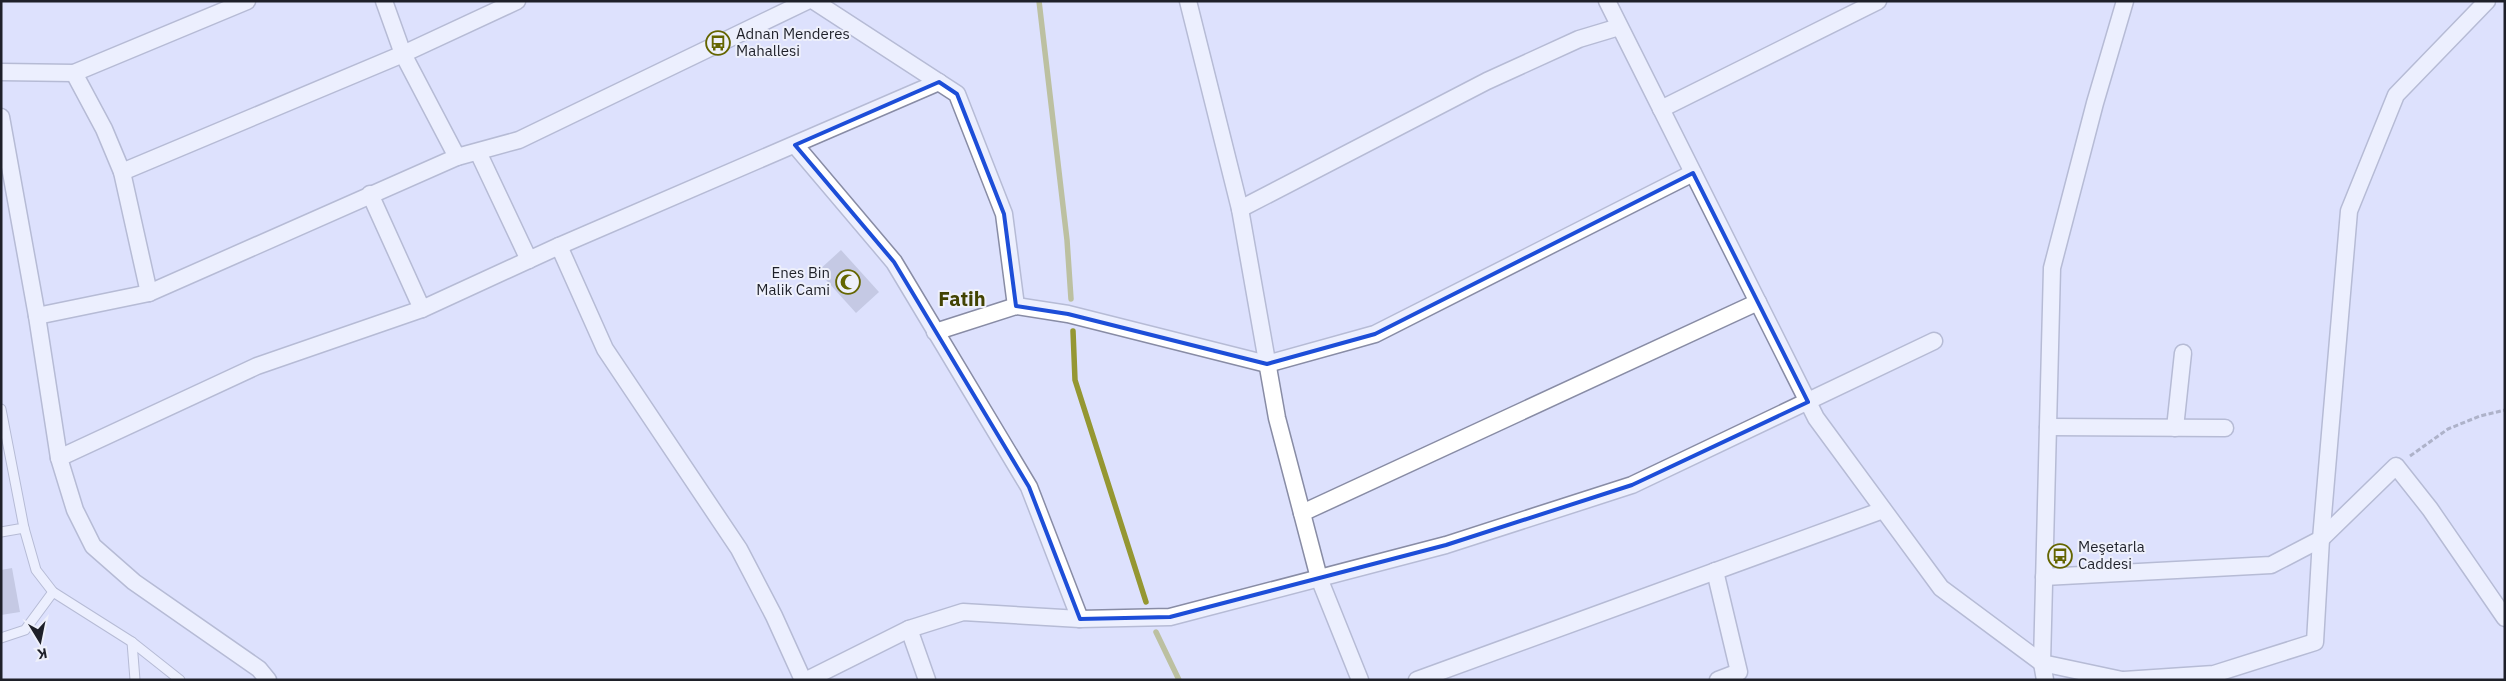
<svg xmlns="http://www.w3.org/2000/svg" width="2506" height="681" font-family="'IBM Plex Sans',sans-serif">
	<rect width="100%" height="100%" fill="#dde1fd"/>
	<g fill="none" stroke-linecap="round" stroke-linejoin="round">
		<!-- stream -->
		<g stroke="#959732" stroke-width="5.5">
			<polyline points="1039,1 1067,240 1071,299"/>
			<polyline points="1073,331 1075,380 1146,602"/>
			<polyline points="1156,632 1179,680"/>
		</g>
	</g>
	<!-- building -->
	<g fill="#a9acc6">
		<polygon points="841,250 879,292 856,313 818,271"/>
		<polygon points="12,568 20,612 1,615 1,570"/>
	</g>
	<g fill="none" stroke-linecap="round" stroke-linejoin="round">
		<!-- service casing -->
		<g stroke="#888ca5" stroke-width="11">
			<g id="service">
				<polyline points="1,409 24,528 1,532"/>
				<polyline points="24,528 36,570 53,592 132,642 180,680"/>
				<polyline points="1,638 25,630 53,592"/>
				<polyline points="132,642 135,680"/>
			</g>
		</g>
		<!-- minor casing -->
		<g stroke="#888ca5" stroke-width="19">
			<g id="minor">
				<polyline points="384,1 403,54 457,157"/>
				<polyline points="814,1 957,94 1004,214 1016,306"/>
				<polyline points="1188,1 1240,209 1277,418 1319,578 1360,680"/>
				<polyline points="1607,1 1816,418 1941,588 2042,663 2122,680"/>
				<polyline points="1,72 74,73 247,1"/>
				<polyline points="74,73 104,129 122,172 149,293"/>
				<polyline points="1661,109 1878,1"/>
				<polyline points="1,117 37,316 59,458 75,510 93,546 134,582 259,669 268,680"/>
				<polyline points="795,145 894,262 1029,487 1080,619"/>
				<polyline points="478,152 529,260"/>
				<polyline points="122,172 403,54 517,1"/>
				<polyline points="370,194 422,309"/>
				<polyline points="1240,209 1487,81 1579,39 1619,27"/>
				<polyline points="559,246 605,349 739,549 774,616 803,680"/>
				<polyline points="37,316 149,293 457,157 519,140 807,1"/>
				<polyline points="935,332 1016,306 1068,314 1267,364 1375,334 1693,173"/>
				<polyline points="2048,427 2225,428"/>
				<polyline points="2175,428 2183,353"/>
				<polyline points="59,458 257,366 422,309 559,246 939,82"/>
				<polyline points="1302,513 1758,302"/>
				<polyline points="1715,571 1739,672 1718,680"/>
				<polyline points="2044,577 2271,565 2321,539 2396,466 2430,509 2505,618"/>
				<polyline points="909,629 927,680"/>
				<polyline points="807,680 909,629 963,612 1080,619 1170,617 1446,545 1632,485 1934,341"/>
				<polyline points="1417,680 1883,510"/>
				<polyline points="2045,680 2042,663 2052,268 2095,103 2125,1"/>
				<polyline points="2124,680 2214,674 2315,642 2321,539 2349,211 2396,95 2487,1"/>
			</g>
		</g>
		<!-- path -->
		<polyline stroke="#75788a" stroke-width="3" stroke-dasharray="5 2.5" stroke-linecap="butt" points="2410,456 2448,429 2480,416 2505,410"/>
		<!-- service -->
		<use href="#service" stroke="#fff" stroke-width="9"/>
		<!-- minor -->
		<use href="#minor" stroke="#fff" stroke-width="16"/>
	</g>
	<!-- marked area -->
	<path d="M0 0H2506V681H0ZM939,82L957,94L1004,214L1016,306L1068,314L1267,364L1375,334L1693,173L1808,402L1632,485L1446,545L1170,617L1080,619L1029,487L894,262L795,145Z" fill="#dde1fd" fill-opacity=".55" fill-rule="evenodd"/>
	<path fill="none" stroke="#1d4ed8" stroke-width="4" stroke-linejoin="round" d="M939,82L957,94L1004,214L1016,306L1068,314L1267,364L1375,334L1693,173L1808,402L1632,485L1446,545L1170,617L1080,619L1029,487L894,262L795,145Z"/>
	<!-- icons -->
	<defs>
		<g id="bus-ring" transform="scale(1.25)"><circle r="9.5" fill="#eef0fb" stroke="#646500" stroke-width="1.5"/><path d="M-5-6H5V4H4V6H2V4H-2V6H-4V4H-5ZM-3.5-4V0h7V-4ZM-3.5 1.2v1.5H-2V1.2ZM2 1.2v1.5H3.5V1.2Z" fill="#646500"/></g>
		<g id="mosque-ring" transform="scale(1.25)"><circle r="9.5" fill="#eef0fb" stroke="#646500" stroke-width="1.5"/><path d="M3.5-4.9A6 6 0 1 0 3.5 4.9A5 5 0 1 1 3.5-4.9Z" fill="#646500"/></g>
	</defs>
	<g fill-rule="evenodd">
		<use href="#bus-ring" x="718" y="43"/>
		<use href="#mosque-ring" x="848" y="282"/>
		<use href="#bus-ring" x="2060" y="556"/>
	</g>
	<g text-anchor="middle" stroke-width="4" stroke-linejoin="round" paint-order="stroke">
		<!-- poi labels -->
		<g font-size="15" fill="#1e2029" stroke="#eef0fb" text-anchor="start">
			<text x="736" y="39">Adnan Menderes<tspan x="736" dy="17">Mahallesi</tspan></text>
			<text x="830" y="278" text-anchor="end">Enes Bin<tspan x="830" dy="17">Malik Cami</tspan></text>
			<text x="2078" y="552">Meşetarla<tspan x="2078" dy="17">Caddesi</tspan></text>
		</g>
		<!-- district labels -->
		<g font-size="20" font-weight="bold" fill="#424302" stroke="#eef0fb">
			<text x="962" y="306">Fatih</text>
		</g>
	</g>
	<!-- border -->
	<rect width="2506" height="681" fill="none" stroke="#1e2029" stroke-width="5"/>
	<!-- north arrow -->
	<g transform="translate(40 641) rotate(170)" stroke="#eef0fb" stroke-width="4" paint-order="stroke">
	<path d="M0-4L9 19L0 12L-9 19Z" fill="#1e2029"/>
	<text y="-8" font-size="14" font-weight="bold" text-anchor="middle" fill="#1e2029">K</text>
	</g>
</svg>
